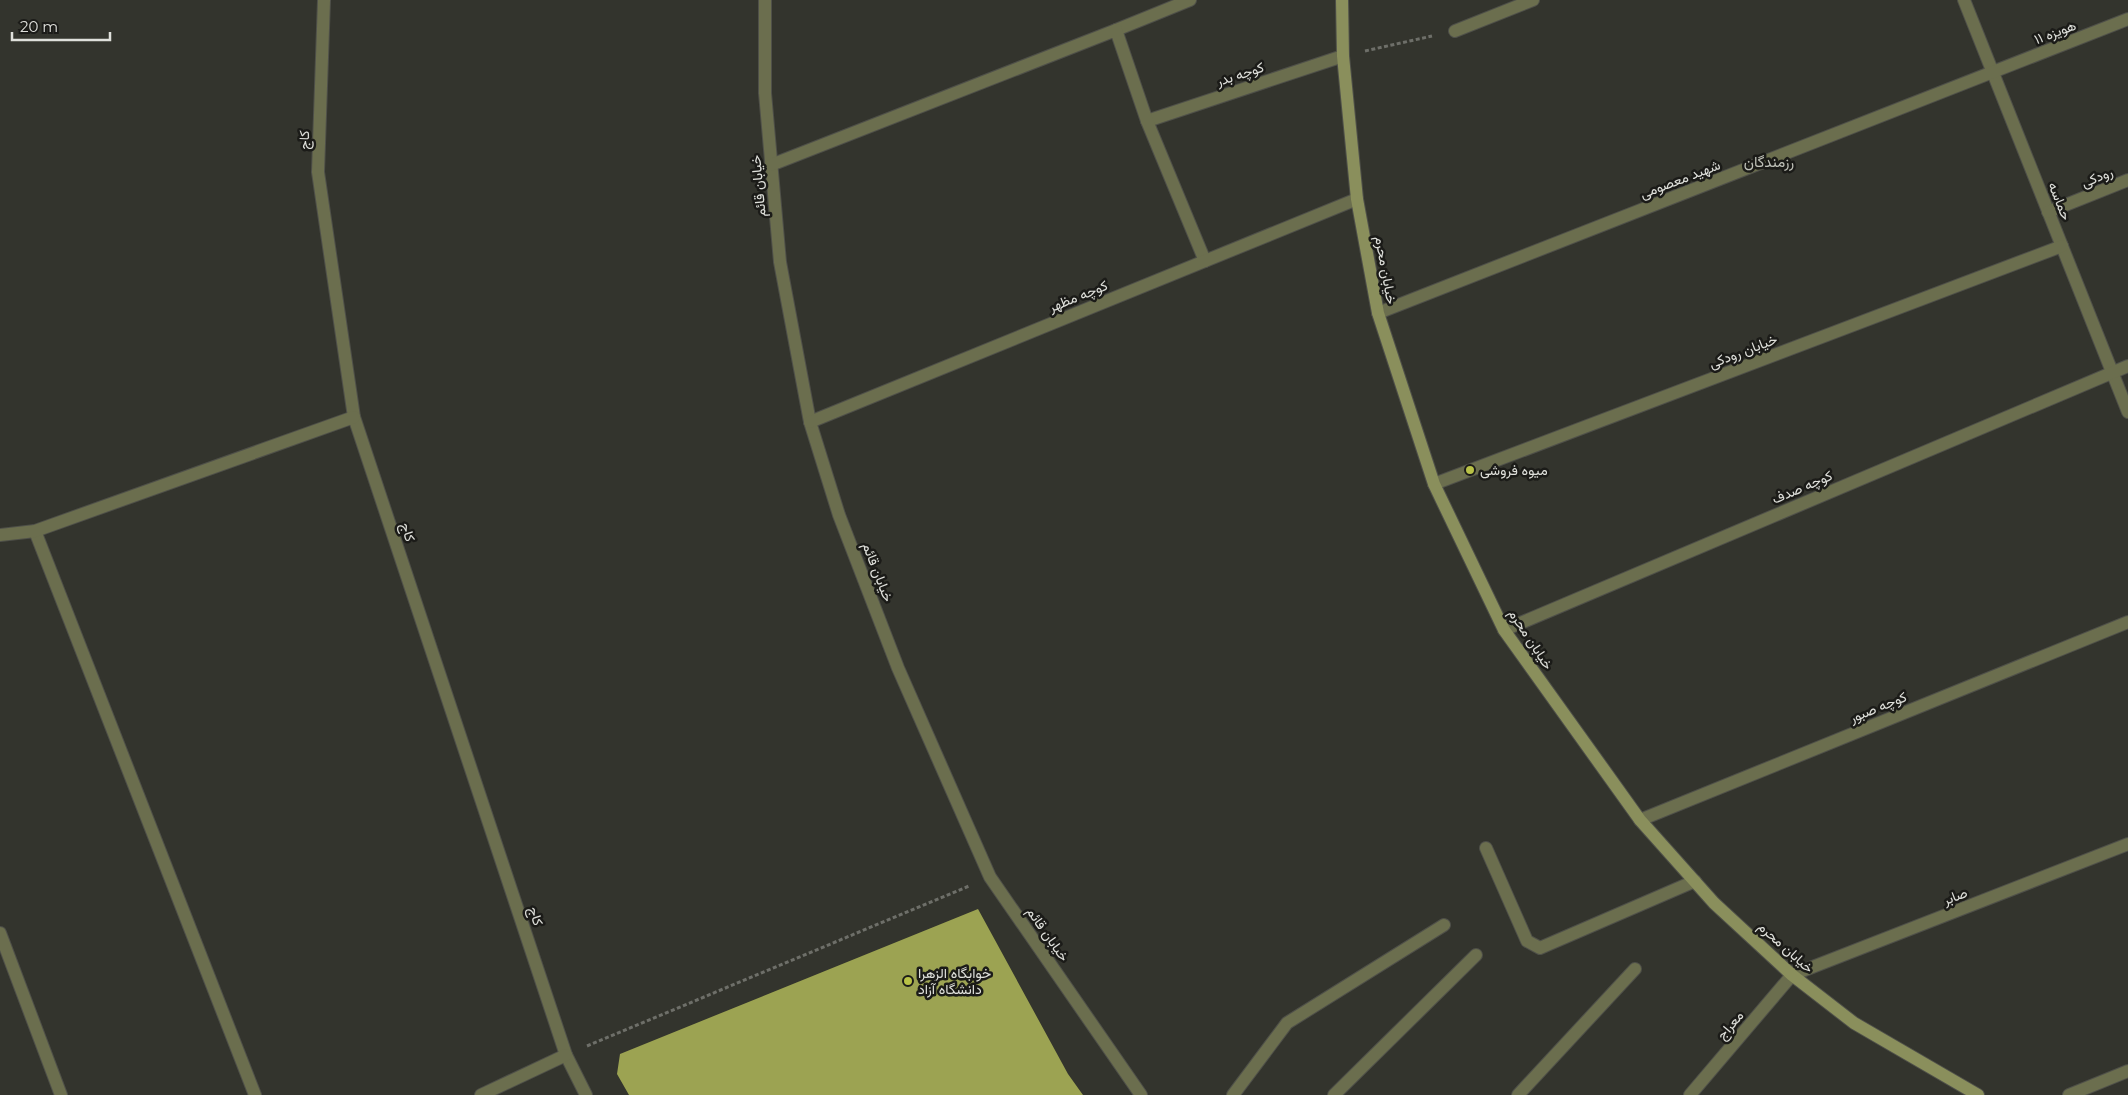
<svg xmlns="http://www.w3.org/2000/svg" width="2128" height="1095" font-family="Montserrat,Vazirmatn,sans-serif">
	<rect width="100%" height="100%" fill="#33342d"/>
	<!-- building -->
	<polygon fill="#9ca352" points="978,909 1068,1074 1083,1095 629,1095 617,1074 620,1054"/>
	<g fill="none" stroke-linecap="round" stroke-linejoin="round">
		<!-- street casing -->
		<g stroke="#4f5049" stroke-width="14">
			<g id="street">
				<polyline points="324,0 318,172 354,417 566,1055 586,1095"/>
				<polyline points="765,0 765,93 780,262 810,422 839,515 898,668 990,877 1141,1095"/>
				<polyline points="1964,0 2128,412"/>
				<polyline points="1116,30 1190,0"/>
				<polyline points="1455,31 1533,0"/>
				<polyline points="1147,121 1343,56"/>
				<polyline points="771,165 1116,30 1147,121 1205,261"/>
				<polyline points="2048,212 2128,180"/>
				<polyline points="1378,313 2128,19"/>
				<polyline points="810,422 1357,199"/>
				<polyline points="1434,484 2062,246"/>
				<polyline points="35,531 255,1095"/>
				<polyline points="0,535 35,531 354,417"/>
				<polyline points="1504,630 2128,366"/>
				<polyline points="1640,820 2128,622"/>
				<polyline points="1486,848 1527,941 1540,948 1695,881"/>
				<polyline points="0,933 61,1095"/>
				<polyline points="481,1095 566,1055"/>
				<polyline points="1233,1095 1287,1023 1444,925"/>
				<polyline points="1334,1095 1476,955"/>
				<polyline points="1518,1095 1635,969"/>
				<polyline points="1690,1095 1792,975 2128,844"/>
				<polyline points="2069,1095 2128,1071"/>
			</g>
		</g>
		<!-- secondary casing -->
		<g stroke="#4f5049" stroke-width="14">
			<polyline id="secondary" points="1342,0 1343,56 1357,199 1378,313 1434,484 1504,630 1640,820 1714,903 1792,975 1854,1023 1978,1095"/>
		</g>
		<!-- path -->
		<g stroke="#6e6f69" stroke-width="3" stroke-dasharray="4 2.5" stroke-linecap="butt">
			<polyline points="1365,51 1432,36"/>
			<polyline points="587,1046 969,886"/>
		</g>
		<!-- street -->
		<use href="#street" stroke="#6b6e4e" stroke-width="12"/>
		<!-- secondary -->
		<use href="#secondary" stroke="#8a8f5c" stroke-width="12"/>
	</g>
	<!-- markers -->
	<g fill="#b8c146" stroke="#1b1b18" stroke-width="2">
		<circle cx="1470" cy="470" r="5"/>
		<circle cx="908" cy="981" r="5"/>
	</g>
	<g text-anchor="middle" stroke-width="5" stroke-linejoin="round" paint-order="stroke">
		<!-- street labels -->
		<g font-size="14" fill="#dfe0db" stroke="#1b1b18">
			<text transform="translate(2055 32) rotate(-21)" y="5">هویزه ۱۱</text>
			<text transform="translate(1240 74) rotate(-18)" y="5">کوچه بدر</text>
			<text transform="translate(304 140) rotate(-88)" y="5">کاج</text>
			<text transform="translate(2097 177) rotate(-22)" y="5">رودکی</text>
			<text transform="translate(1680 179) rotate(-21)" y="5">شهید معصومی</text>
			<text transform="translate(758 186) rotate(-95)" y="5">خیابان قائم</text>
			<text transform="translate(2060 201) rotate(68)" y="5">حماسه</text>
			<text transform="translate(1386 270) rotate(80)" y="5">خیابان محرم</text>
			<text transform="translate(1078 296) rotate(-22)" y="5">کوچه مظهر</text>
			<text transform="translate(1743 351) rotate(-21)" y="5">خیابان رودکی</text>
			<text transform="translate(1802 487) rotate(-23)" y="5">کوچه صدف</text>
			<text transform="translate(408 532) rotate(72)" y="5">کاج</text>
			<text transform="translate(878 572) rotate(69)" y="5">خیابان قائم</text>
			<text transform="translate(1531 639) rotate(57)" y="5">خیابان محرم</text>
			<text transform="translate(1878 707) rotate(-22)" y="5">کوچه صبور</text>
			<text transform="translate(1955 896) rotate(-21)" y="5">صابر</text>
			<text transform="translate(536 916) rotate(72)" y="5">کاج</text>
			<text transform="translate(1048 934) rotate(55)" y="5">خیابان قائم</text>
			<text transform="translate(1786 947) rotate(42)" y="5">خیابان محرم</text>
			<text transform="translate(1730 1025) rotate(-50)" y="5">معراج</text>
		</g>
		<!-- poi labels -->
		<g font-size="14" fill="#dfe0db" stroke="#1b1b18" text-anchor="start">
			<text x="1480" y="475">میوه فروشی</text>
			<text x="918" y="978">خوابگاه الزهرا<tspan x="918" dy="16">دانشگاه آزاد</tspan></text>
		</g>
		<!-- neighbourhood labels -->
		<g font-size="15" fill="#bfc1b8" stroke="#1b1b18">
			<text x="1769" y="167">رزمندگان</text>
		</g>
	</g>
	<!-- scale -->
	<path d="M12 32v8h98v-8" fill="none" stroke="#dfe0db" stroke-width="2.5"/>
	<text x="20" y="32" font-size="15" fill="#dfe0db" stroke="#1b1b18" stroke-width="4" paint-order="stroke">20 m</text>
</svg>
